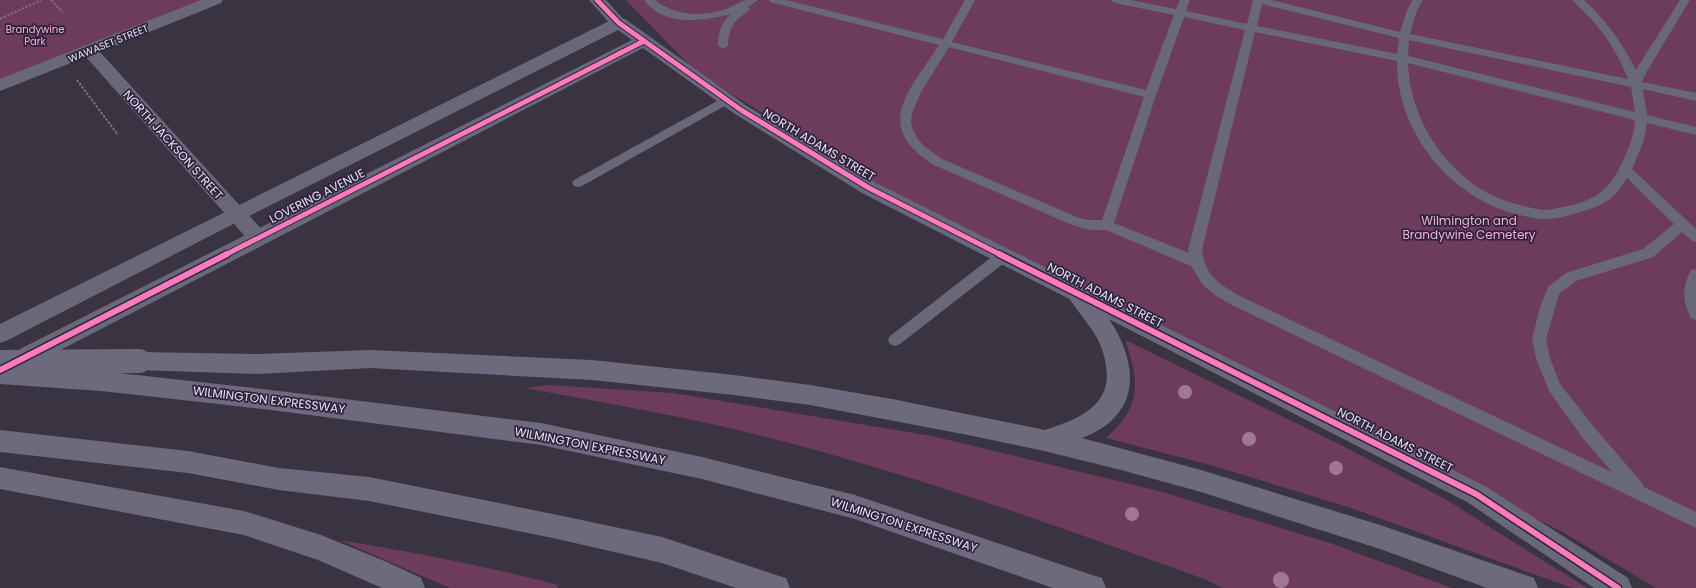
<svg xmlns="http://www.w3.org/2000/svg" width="1696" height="588" font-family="Poppins,sans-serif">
	<rect width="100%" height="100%" fill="#3a3342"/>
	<!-- green -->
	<g fill="#6d3b5b">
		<polygon points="0,0 215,0 0,85"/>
		<polygon points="626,0 1696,0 1696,588 1656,588 1564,533 1320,406 918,209 696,72"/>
		<path d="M1125,340L1337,443L1445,499L1587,588H1572L1351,508L1214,466L1106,438C1112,432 1120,425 1125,417C1142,392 1134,366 1125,340Z"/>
		<path d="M549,385L673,393L932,436L1159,491L1330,543L1452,588H1223L1204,579C1058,526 912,474 762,436C684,416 604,403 525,388Z"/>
		<path d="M339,540C413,552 486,566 558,585L557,588H450Z"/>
	</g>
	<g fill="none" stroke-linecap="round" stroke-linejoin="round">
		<!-- path -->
		<g stroke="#747280" stroke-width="2" stroke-dasharray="2.5 1.5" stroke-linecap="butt">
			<polyline points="51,0 63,12"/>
			<polyline points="0,19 41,0"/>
			<polyline points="77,80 118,135"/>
		</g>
		<!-- service -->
		<g fill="#696879" fill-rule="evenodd">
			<path d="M644,0H655C675,16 702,17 726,9C732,7 739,2 746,0C749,0 754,0 758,0L748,7L749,9L748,11C733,22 729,27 728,46L723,49L718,46C718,33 721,23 731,14C703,21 664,27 644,0Z"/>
			<path d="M769,0H786L943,39L965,0H975L952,42L1146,90L1174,15L1115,3L1110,0H1130L1176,9L1180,0H1190L1186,11L1247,24L1253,0H1271L1400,32L1407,10L1413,0H1423L1417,10L1410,34L1628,79C1620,58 1608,38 1592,20C1586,13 1578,7 1573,0H1584C1606,20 1623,44 1636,70L1680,0H1690L1647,71L1642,82L1696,93V101L1643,89L1647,115L1696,127V135L1647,123L1644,140L1632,169L1696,229V242L1691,240L1682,232L1653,257L1576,281L1559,294L1546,339L1550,358L1560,384L1594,427L1642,483L1644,487L1696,512V528L1232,305L1216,296L1203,285L1191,266L1106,230H1089L1070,224L934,165C871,125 910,91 939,45L770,2ZM1262,4L1399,38L1397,54L1257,26ZM1184,17L1245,30L1188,250L1189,253L1114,223L1156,95ZM1255,32L1397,61C1396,132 1451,199 1520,215C1529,217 1538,219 1547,219C1557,219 1567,216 1577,213C1601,206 1614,201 1627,178L1674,224L1643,249L1566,273L1548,287L1540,307L1532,339L1536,358L1549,391L1582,437L1612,472L1242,297C1220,285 1205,276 1202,250ZM1409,40L1631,87L1635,112L1408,56ZM949,47L1144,97L1102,220H1089L1079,218L942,159L925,147L917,138L912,128L911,121L912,113L921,92ZM1408,63L1635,120C1634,135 1629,149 1622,163C1610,189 1596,200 1568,206C1561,207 1555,209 1547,210C1538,210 1529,207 1520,205C1457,191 1410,127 1408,63Z"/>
			<polygon points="726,96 730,97 732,100 730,103 582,186 578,187 574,186 572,183 574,180"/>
			<polygon points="1003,251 1008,252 1010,256 1008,260 900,344 895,346 890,344 888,340 890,336 998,252"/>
			<path d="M1696,269V320L1691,318C1682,302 1682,286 1691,270Z"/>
		</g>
		<!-- minor -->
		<g fill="#696879" fill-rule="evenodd">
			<polygon points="201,0 223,0 221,3 100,52 265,233 268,238 265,243 258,246 251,243 86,57 0,91 0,79"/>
			<polygon points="589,0 606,0 627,23 625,27 619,28 613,27"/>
		</g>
		<!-- tertiary -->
		<polygon fill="#696879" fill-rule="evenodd" points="619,18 625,19 747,106 876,183 1485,486 1628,578 1632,588 1594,588 1467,502 862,193 735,114 643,48 22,370 14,373 6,370 2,363 6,356 632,40 618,30 243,219 8,340 0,343 0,324 613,19"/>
		<!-- motorway -->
		<g fill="#6d6a7e" fill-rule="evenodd">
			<path d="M1077,285C1089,289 1097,302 1104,312C1139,359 1145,414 1082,438L1201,470L1380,525L1534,578L1538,588H1487L1380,549L1201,492L1121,470L1044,451L968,435L810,405L734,395L592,380L370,368L258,374L139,370L131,368L127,361L131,354L139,352L258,354L370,350L592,360L734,375L810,385L892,399L1045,430C1076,420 1113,406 1106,367C1105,357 1102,347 1097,338C1088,322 1075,309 1066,293L1069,287Z"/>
			<polygon points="0,364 101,371 271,390 541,423 702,457 855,495 1092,575 1102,578 1106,588 1053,588 855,519 702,479 541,445 271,410 101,391 0,384"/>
			<polygon points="0,430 188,451 279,468 369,477 553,514 662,537 776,575 786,578 790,588 736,588 662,563 553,538 369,501 279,490 188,473 0,452"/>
			<polygon points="0,467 244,511 321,535 387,562 421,578 425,588 382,588 318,560 244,535 0,489"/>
		</g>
		<!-- motorway-bridge -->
		<polyline stroke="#6d6a7e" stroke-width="24" points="0,362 139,361"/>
		<!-- cycleway-far1 casing -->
		<g stroke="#2e233d" stroke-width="7">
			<g id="cycleway-far1">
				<polyline points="597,0 619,23 741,110 869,188 1001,255"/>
				<polyline points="225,255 644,41"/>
			</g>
		</g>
		<!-- cycleway casing -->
		<g stroke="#2e233d" stroke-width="9">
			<g id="cycleway">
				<polyline points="999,254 1476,494 1618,588"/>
				<polyline points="0,370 227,254"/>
			</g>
		</g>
		<!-- cycleway-far1 -->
		<use href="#cycleway-far1" stroke="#fd7abc" stroke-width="5"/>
		<!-- cycleway -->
		<use href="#cycleway" stroke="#fd7abc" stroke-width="6"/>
	</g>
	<!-- trees -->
	<g fill="#a17894">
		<circle cx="1185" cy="392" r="7"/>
		<circle cx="1249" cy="439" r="7"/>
		<circle cx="1336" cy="468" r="7"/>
		<circle cx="1132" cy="514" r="7"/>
		<circle cx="1281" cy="580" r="8"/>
	</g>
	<g text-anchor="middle" stroke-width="3.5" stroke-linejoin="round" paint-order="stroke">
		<!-- far-park labels -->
		<g font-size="10" fill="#f5b0d7" stroke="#2e233d">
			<text x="35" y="33">Brandywine<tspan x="35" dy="12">Park</tspan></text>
		</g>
		<!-- far-street labels -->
		<g font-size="10" fill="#e8e1f3" stroke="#2e233d">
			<text transform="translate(108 43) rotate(-22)" y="4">WAWASET STREET</text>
		</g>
		<!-- street labels -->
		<g font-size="12" fill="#e8e1f3" stroke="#2e233d">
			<text transform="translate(173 145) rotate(48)" y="4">NORTH JACKSON STREET</text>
			<text transform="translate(819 145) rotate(31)" y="4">NORTH ADAMS STREET</text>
			<text transform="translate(317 196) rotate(-27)" y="4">LOVERING AVENUE</text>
			<text transform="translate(1105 295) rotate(27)" y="4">NORTH ADAMS STREET</text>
			<text transform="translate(269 400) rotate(7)" y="4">WILMINGTON EXPRESSWAY</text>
			<text transform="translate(1395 440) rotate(27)" y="4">NORTH ADAMS STREET</text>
			<text transform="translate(590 446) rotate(11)" y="4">WILMINGTON EXPRESSWAY</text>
			<text transform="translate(904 525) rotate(18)" y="4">WILMINGTON EXPRESSWAY</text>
		</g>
		<!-- park labels -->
		<g font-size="12" fill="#f5b0d7" stroke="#2e233d">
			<text x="1469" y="225">Wilmington and<tspan x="1469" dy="14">Brandywine Cemetery</tspan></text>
		</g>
	</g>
</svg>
